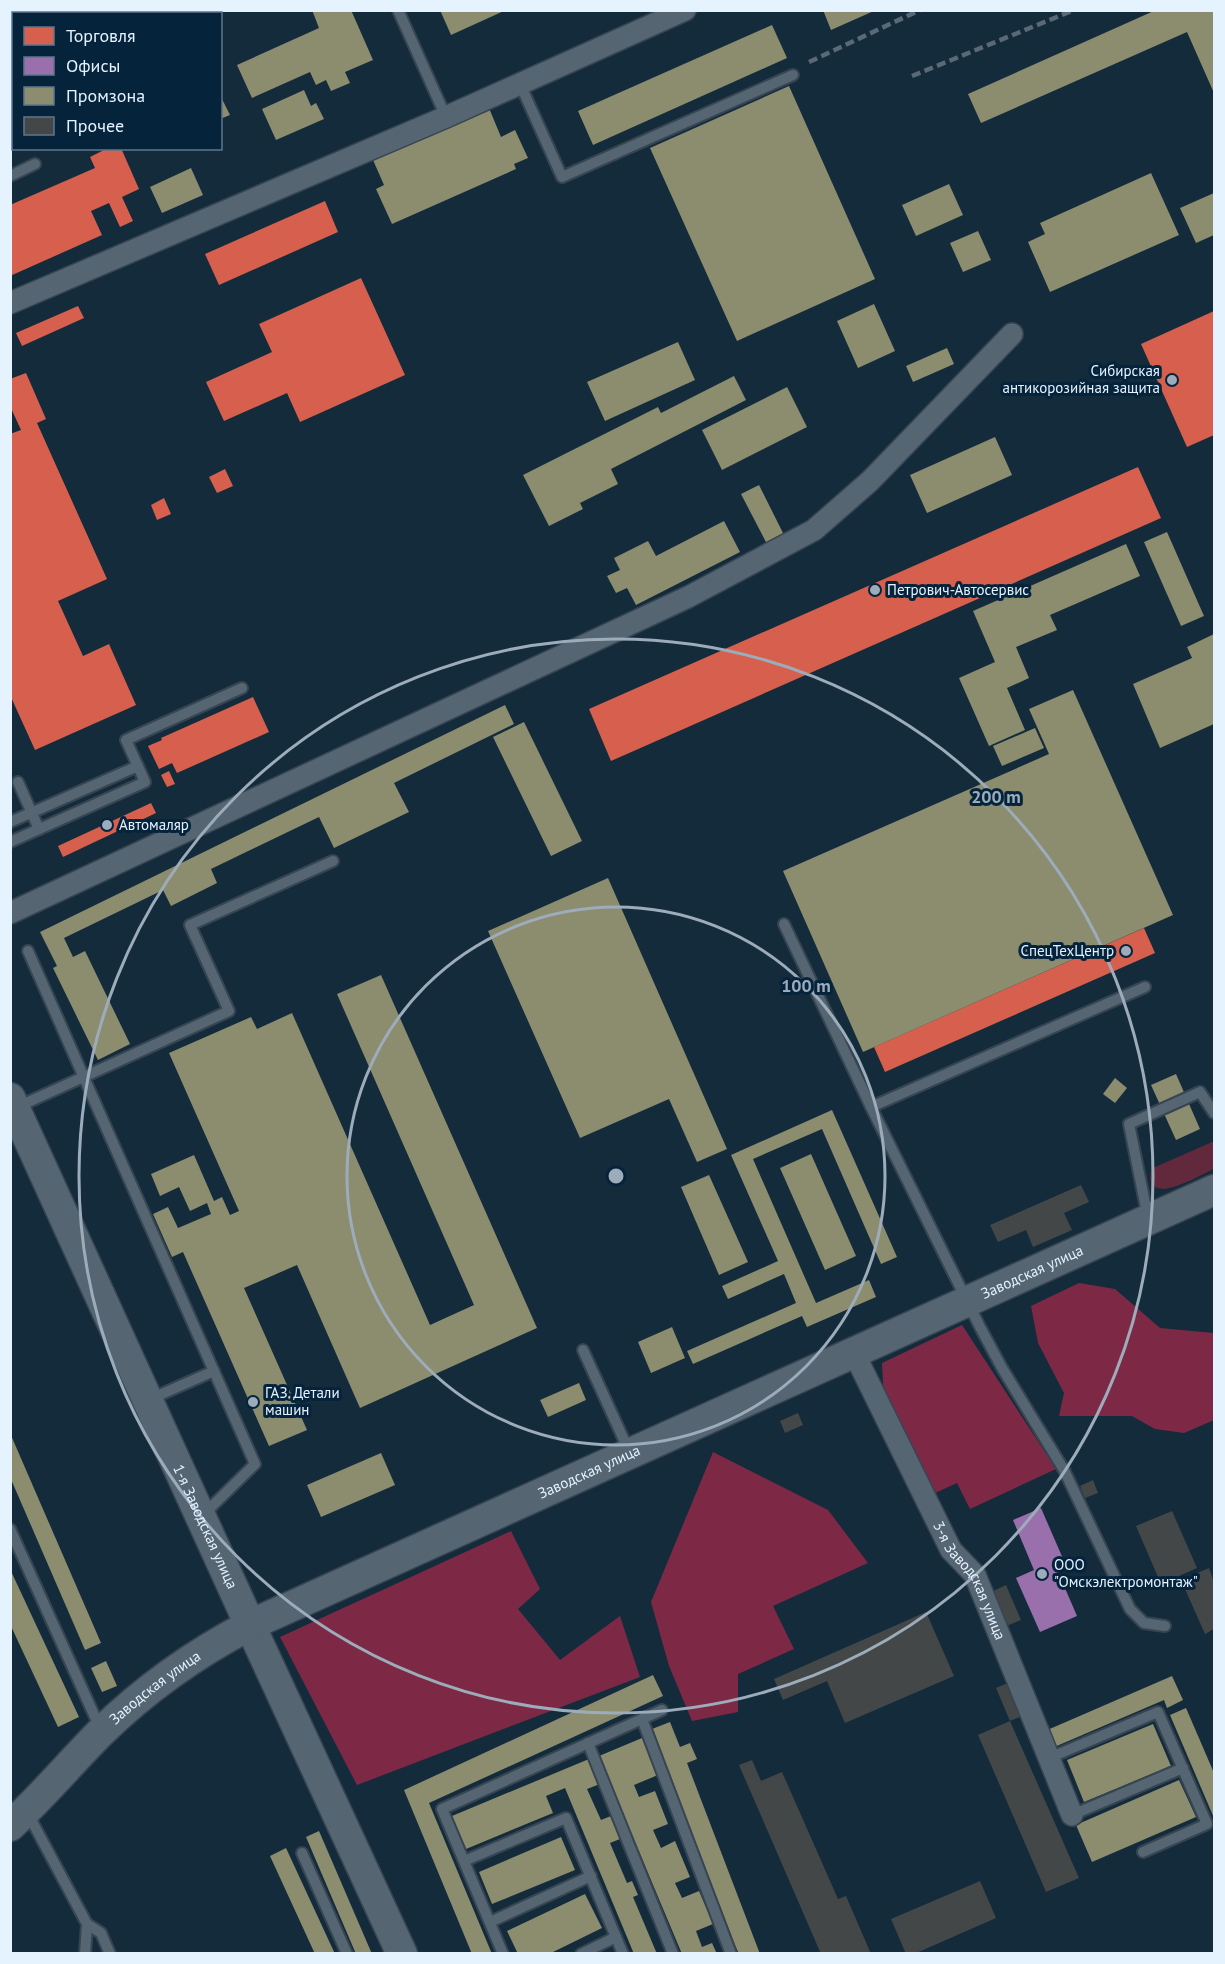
<svg xmlns="http://www.w3.org/2000/svg" width="1225" height="1964" font-family="'PT Sans',sans-serif">
	<rect width="100%" height="100%" fill="#142b3c"/>
	<!-- green -->
	<path fill="#62283b" d="M1212,1142H1214V1169C1202,1174 1163,1198 1153,1185C1149,1180 1150,1173 1153,1168Z"/>
	<!-- forest -->
	<g fill="#7d2946">
		<polygon points="1079,1283 1115,1289 1160,1328 1214,1333 1214,1420 1184,1433 1155,1429 1132,1416 1059,1416 1064,1393 1038,1343 1031,1306"/>
		<polygon points="962,1325 1056,1469 970,1509 957,1483 933,1494 884,1401 882,1363"/>
		<polygon points="713,1452 828,1510 868,1563 773,1606 794,1649 738,1674 738,1712 692,1721 669,1666 651,1602"/>
		<polygon points="511,1531 540,1589 518,1609 560,1660 620,1616 640,1677 357,1785 280,1637"/>
	</g>
	<!-- shops -->
	<g fill="#d6604d">
		<polygon points="108,148 121,148 139,189 122,197 133,221 120,227 109,203 91,211 102,235 10,276 10,205 95,168 90,157"/>
		<polygon points="325,201 338,232 219,285 205,254"/>
		<polygon points="361,278 405,375 300,422 287,393 224,421 206,382 272,352 259,324"/>
		<polygon points="78,306 84,318 22,346 16,333"/>
		<polygon points="1214,311 1214,435 1187,447 1141,344"/>
		<polygon points="26,373 46,419 37,423 107,579 58,601 83,656 109,644 136,705 35,750 10,695 10,434 21,430 10,406 10,379"/>
		<polygon points="1138,467 1161,518 611,761 589,709"/>
		<polygon points="225,469 233,486 217,493 209,477"/>
		<polygon points="164,498 171,514 157,520 151,505"/>
		<polygon points="253,697 269,732 177,773 172,763 159,769 148,746 162,740 161,738"/>
		<polygon points="169,771 175,784 167,787 161,775"/>
		<polygon points="151,803 156,813 63,857 58,846"/>
		<polygon points="1144,928 1155,953 885,1072 874,1047"/>
	</g>
	<!-- offices -->
	<polygon fill="#9970ab" points="1041,1508 1064,1561 1055,1565 1077,1616 1040,1632 1016,1578 1034,1570 1013,1520"/>
	<!-- industry -->
	<g fill="#8c8c6e">
		<polygon points="10,10 67,10 68,14 14,14 14,139 10,140"/>
		<polygon points="144,10 183,10 184,14 145,14"/>
		<polygon points="312,10 351,10 373,60 345,72 350,83 331,91 326,80 316,85 310,72 252,98 237,65 319,28"/>
		<polygon points="440,10 506,10 451,35"/>
		<polygon points="823,10 876,10 831,30"/>
		<polygon points="1156,10 1214,10 1214,93 1187,32 981,123 968,94"/>
		<polygon points="772,25 787,58 593,145 578,111"/>
		<polygon points="789,86 875,279 737,341 650,148"/>
		<polygon points="304,90 311,106 316,103 324,119 276,140 262,109"/>
		<polygon points="220,95 230,115 220,119"/>
		<polygon points="489,108 501,137 515,130 528,158 514,164 516,169 392,224 376,189 384,185 373,160"/>
		<polygon points="191,168 203,195 162,213 150,187"/>
		<polygon points="1151,173 1179,235 1050,292 1028,242 1045,234 1040,223"/>
		<polygon points="949,184 963,215 916,236 902,205"/>
		<polygon points="1214,193 1214,235 1196,243 1180,208"/>
		<polygon points="978,231 991,260 963,272 950,243"/>
		<polygon points="874,304 895,351 858,368 837,321"/>
		<polygon points="678,342 695,380 605,421 587,382"/>
		<polygon points="947,348 954,364 913,382 906,366"/>
		<polygon points="734,376 746,400 611,469 618,484 580,503 583,509 549,526 523,475 658,407 661,413"/>
		<polygon points="787,387 807,427 722,470 702,430"/>
		<polygon points="995,437 1012,475 927,513 910,475"/>
		<polygon points="759,485 784,535 767,544 741,494"/>
		<polygon points="724,521 740,552 636,605 627,588 616,593 607,576 620,570 614,558 648,541 656,556"/>
		<polygon points="1167,532 1204,616 1181,626 1144,542"/>
		<polygon points="1126,544 1140,576 1050,615 1057,630 1016,647 1029,678 1007,688 1025,730 989,746 959,678 995,662 973,611"/>
		<polygon points="1214,634 1214,724 1160,748 1133,684 1192,658 1187,647"/>
		<polygon points="1073,690 1173,915 863,1052 783,871 1049,754 1029,709"/>
		<polygon points="505,705 514,724 394,783 409,812 334,848 319,817 211,869 217,883 171,906 163,890 64,938 73,957 85,951 130,1044 98,1060 53,968 57,966 40,932"/>
		<polygon points="524,722 582,841 551,856 493,737"/>
		<polygon points="1035,728 1044,748 1002,766 993,746"/>
		<polygon points="608,878 727,1149 697,1162 669,1099 580,1138 488,931"/>
		<polygon points="381,975 537,1328 360,1408 297,1265 244,1288 307,1430 269,1446 183,1252 172,1257 153,1214 168,1207 178,1228 211,1214 207,1203 190,1211 179,1187 160,1196 151,1174 194,1155 214,1201 222,1197 230,1215 239,1211 169,1053 251,1017 257,1029 292,1013 430,1325 474,1305 337,994"/>
		<polygon points="1176,1074 1200,1129 1176,1140 1151,1085"/>
		<polygon points="1115,1078 1127,1088 1115,1103 1103,1094"/>
		<polygon points="832,1110 897,1257 881,1264 822,1129 753,1159 816,1303 869,1280 876,1297 807,1327 802,1316 693,1364 687,1351 796,1303 784,1274 728,1299 722,1286 778,1261 731,1155"/>
		<polygon points="811,1154 856,1256 825,1270 780,1168"/>
		<polygon points="709,1175 748,1262 719,1275 681,1187"/>
		<polygon points="672,1327 685,1358 651,1373 638,1342"/>
		<polygon points="579,1383 586,1400 548,1417 540,1400"/>
		<polygon points="10,1433 101,1643 85,1650 10,1477"/>
		<polygon points="381,1453 395,1485 321,1517 307,1485"/>
		<polygon points="10,1569 79,1717 58,1727 10,1624"/>
		<polygon points="106,1661 117,1686 102,1692 91,1668"/>
		<polygon points="653,1675 663,1696 429,1803 492,1954 472,1954 404,1790"/>
		<polygon points="1172,1676 1183,1700 1167,1708 1164,1700 1052,1748 1045,1731"/>
		<polygon points="1186,1708 1214,1773 1214,1818 1170,1715"/>
		<polygon points="670,1722 680,1747 690,1743 697,1759 687,1763 760,1954 739,1954 735,1945 652,1729"/>
		<polygon points="1153,1724 1171,1766 1084,1802 1067,1760"/>
		<polygon points="642,1738 658,1775 634,1785 639,1797 655,1791 668,1824 653,1830 661,1848 675,1841 690,1877 675,1883 682,1898 699,1891 713,1924 696,1931 702,1947 712,1943 717,1954 682,1954 599,1756"/>
		<polygon points="589,1759 600,1784 587,1789 601,1820 611,1816 620,1839 610,1843 627,1883 632,1881 638,1895 633,1897 657,1954 634,1954 565,1788 546,1796 553,1813 466,1849 452,1816"/>
		<polygon points="1179,1780 1196,1817 1092,1862 1076,1825"/>
		<polygon points="319,1831 372,1954 356,1954 306,1837"/>
		<polygon points="561,1837 575,1870 492,1904 479,1872"/>
		<polygon points="286,1848 335,1954 315,1954 270,1856"/>
		<polygon points="585,1894 602,1928 549,1954 518,1954 507,1931"/>
	</g>
	<!-- building -->
	<g fill="#434747">
		<polygon points="1081,1185 1089,1202 1064,1213 1072,1230 1033,1247 1026,1230 998,1242 990,1225"/>
		<polygon points="798,1413 803,1425 785,1433 780,1421"/>
		<polygon points="1093,1480 1098,1493 1085,1498 1080,1486"/>
		<polygon points="1172,1511 1197,1568 1161,1584 1136,1526"/>
		<polygon points="1209,1568 1214,1582 1214,1629 1205,1634 1181,1580"/>
		<polygon points="1006,1585 1021,1620 1004,1627 989,1593"/>
		<polygon points="926,1612 954,1676 845,1723 827,1681 783,1700 774,1679"/>
		<polygon points="1010,1682 1025,1715 1010,1721 996,1688"/>
		<polygon points="1010,1721 1079,1878 1046,1892 978,1735"/>
		<polygon points="752,1760 761,1781 782,1772 838,1899 846,1896 871,1954 821,1954 739,1765"/>
		<polygon points="980,1881 996,1918 914,1954 906,1954 891,1919"/>
	</g>
	<g fill="none" stroke-linecap="round" stroke-linejoin="round">
		<!-- service casing -->
		<g stroke="#374552" stroke-width="14">
			<g id="service">
				<polyline points="398,10 446,117"/>
				<polyline points="520,84 562,177 793,75"/>
				<polyline points="10,176 35,164"/>
				<polyline points="18,782 39,829"/>
				<polyline points="10,822 138,766"/>
				<polyline points="10,842 145,782 126,740 242,688"/>
				<polyline points="784,924 871,1107 980,1327 1002,1368 1064,1470 1130,1609 1144,1623 1165,1626"/>
				<polyline points="28,951 255,1464 204,1514"/>
				<polyline points="871,1107 1145,987"/>
				<polyline points="15,1108 229,1011 190,925 333,861"/>
				<polyline points="1148,1218 1129,1124 1200,1092 1214,1113"/>
				<polyline points="583,1350 629,1451"/>
				<polyline points="148,1400 214,1371"/>
				<polyline points="10,1529 100,1728"/>
				<polyline points="642,1719 731,1954"/>
				<polyline points="588,1743 673,1954"/>
				<polyline points="1049,1758 1158,1712 1207,1824 1143,1852"/>
				<polyline points="27,1812 87,1924 85,1954"/>
				<polyline points="1072,1815 1183,1768"/>
				<polyline points="302,1853 347,1954"/>
				<polyline points="464,1861 566,1818 623,1954"/>
				<polyline points="490,1922 591,1876"/>
				<polyline points="87,1924 101,1933 110,1954"/>
				<polyline points="503,1954 442,1809 662,1710"/>
				<polyline points="581,1954 616,1937"/>
			</g>
		</g>
		<!-- minor casing -->
		<g stroke="#374552" stroke-width="24">
			<g id="minor">
				<polyline points="10,303 446,117 685,10"/>
				<polyline points="10,913 688,597 814,530 870,481 1012,334"/>
				<path id="s1" d="M854,1353L951,1550L975,1575L1072,1815"/>
			</g>
		</g>
		<!-- secondary casing -->
		<g stroke="#374552" stroke-width="33">
			<g id="secondary">
				<path id="s2" d="M10,1098L250,1625L402,1954"/>
				<path id="s3" d="M10,1826C42,1797 70,1763 100,1733C144,1690 196,1653 250,1625L1214,1190"/>
			</g>
		</g>
		<!-- service -->
		<use href="#service" stroke="#556572" stroke-width="10"/>
		<!-- minor -->
		<use href="#minor" stroke="#556572" stroke-width="21"/>
		<!-- secondary -->
		<use href="#secondary" stroke="#556572" stroke-width="30"/>
		<!-- rail -->
		<g stroke="#5a6976" stroke-width="4.5" stroke-dasharray="9 4.5" stroke-linecap="butt">
			<polyline points="809,62 920,10"/>
			<polyline points="912,76 1074,10"/>
		</g>
	</g>
	<!-- distance rings -->
	<g fill="none" stroke="#9cacbb" stroke-width="3">
		<circle cx="616" cy="1176" r="269"/>
		<circle cx="616" cy="1176" r="537"/>
	</g>
	<!-- markers -->
	<g fill="#9cacbb" stroke="#05243c" stroke-width="2">
		<circle cx="1172" cy="380" r="6"/>
		<circle cx="875" cy="590" r="6"/>
		<circle cx="107" cy="825" r="6"/>
		<circle cx="1126" cy="951" r="6"/>
		<circle cx="253" cy="1402" r="6"/>
		<circle cx="1042" cy="1574" r="6"/>
	</g>
	<g text-anchor="middle" stroke-width="6" stroke-linejoin="round" paint-order="stroke">
		<!-- poi labels -->
		<g font-size="15" fill="#e5f2ff" stroke="#05243c" text-anchor="start">
			<text x="1160" y="376" text-anchor="end">Сибирская<tspan x="1160" dy="17">антикорозийная защита</tspan></text>
			<text x="887" y="595">Петрович-Автосервис</text>
			<text x="119" y="830">Автомаляр</text>
			<text x="1114" y="956" text-anchor="end">СпецТехЦентр</text>
			<text x="265" y="1398">ГАЗ. Детали<tspan x="265" dy="17">машин</tspan></text>
			<text x="1054" y="1570">ООО<tspan x="1054" dy="17">"Омскэлектромонтаж"</tspan></text>
		</g>
		<!-- street labels -->
		<g font-size="15" fill="#e5f2ff" stroke="#05243c">
			<text dy="5" stroke="none"><textPath href="#s3" startOffset="1173">Заводская улица</textPath></text>
			<text dy="5" stroke="none"><textPath href="#s3" startOffset="687">Заводская улица</textPath></text>
			<text dy="5" stroke="none"><textPath href="#s2" startOffset="471">1-я Заводская улица</textPath></text>
			<text dy="5" stroke="none"><textPath href="#s1" startOffset="256">3-я Заводская улица</textPath></text>
			<text dy="5" stroke="none"><textPath href="#s3" startOffset="201">Заводская улица</textPath></text>
		</g>
	</g>
	<circle cx="616" cy="1176" r="9" fill="#9cacbb" stroke="#05243c" stroke-width="3"/>
	<g font-size="18" text-anchor="middle" font-weight="bold" fill="#9cacbb" stroke="#05243c" stroke-width="6" stroke-linejoin="round" paint-order="stroke">
		<text x="996" y="803">200 m</text>
		<text x="806" y="992">100 m</text>
	</g>
	<!-- border -->
	<rect width="1225" height="1964" fill="none" stroke="#e5f2ff" stroke-width="24"/>
	<!-- legend -->
	<rect x="12" y="12" width="210" height="138" fill="#05243c" stroke="#5f768a" stroke-width="1.5"/>
	<rect x="24" y="27" width="30" height="18" fill="#d6604d" stroke="#5f768a" stroke-width="1.5"/>
	<text x="66" y="42" font-size="18" fill="#e5f2ff">Торговля</text>
	<rect x="24" y="57" width="30" height="18" fill="#9970ab" stroke="#5f768a" stroke-width="1.5"/>
	<text x="66" y="72" font-size="18" fill="#e5f2ff">Офисы</text>
	<rect x="24" y="87" width="30" height="18" fill="#8c8c6e" stroke="#5f768a" stroke-width="1.5"/>
	<text x="66" y="102" font-size="18" fill="#e5f2ff">Промзона</text>
	<rect x="24" y="117" width="30" height="18" fill="#434747" stroke="#5f768a" stroke-width="1.5"/>
	<text x="66" y="132" font-size="18" fill="#e5f2ff">Прочее</text>
</svg>
